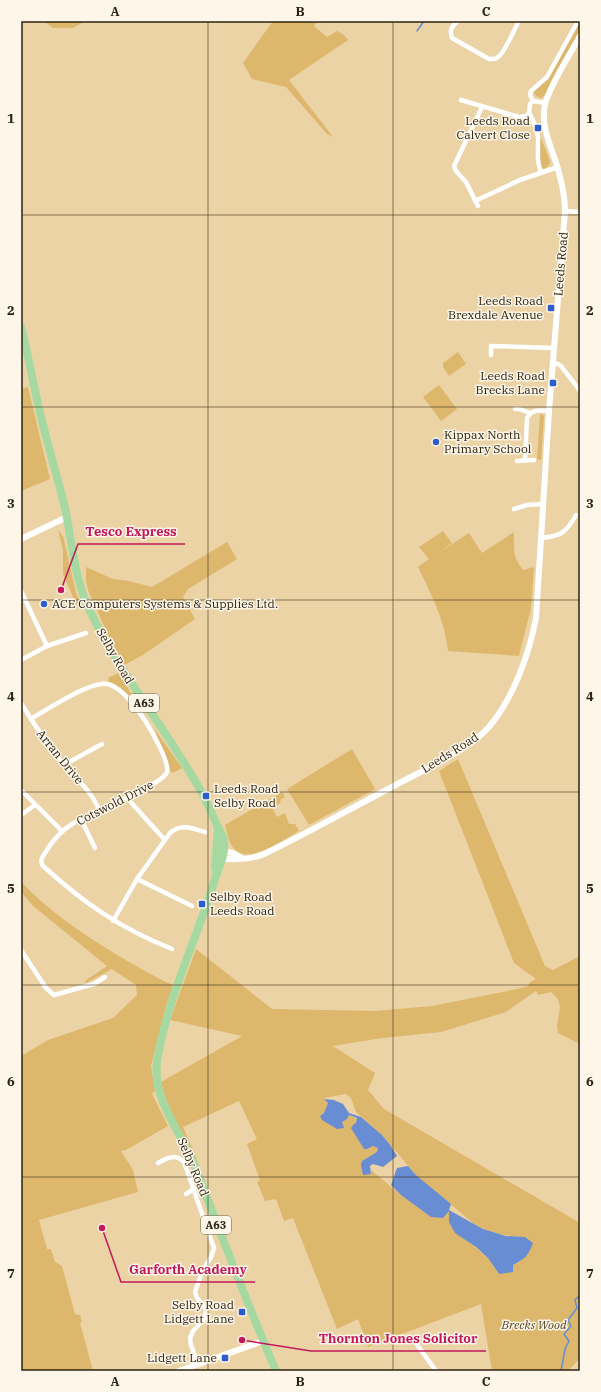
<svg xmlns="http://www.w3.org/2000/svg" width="601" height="1392" font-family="'IBM Plex Serif',serif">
	<rect width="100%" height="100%" fill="#ecd3a5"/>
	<!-- green -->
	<g fill="#ddb76c" fill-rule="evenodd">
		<polygon points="44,21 85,21 73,28 53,28"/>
		<polygon points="273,21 317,21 314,26 327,37 337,31 344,35 348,40 289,80 333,137 327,134 286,87 252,79 243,63"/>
		<polygon points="580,22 580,30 545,95 541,98 536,96 534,93 534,90 549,76"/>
		<polygon points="541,138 550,161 549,165 544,169 541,167 539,159 540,139"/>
		<polygon points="458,352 466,364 449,376 443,367 443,363"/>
		<polygon points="439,385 457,409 441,421 423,397"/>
		<polygon points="28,387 50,479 21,491 21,389"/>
		<polygon points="540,414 543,415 544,417 541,460 537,459"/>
		<polygon points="58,530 63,536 76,593 81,605 77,606 63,574 63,550"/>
		<path d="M443,531L452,543L440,552L469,533L482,553L514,532C514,549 512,556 523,570L534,567L531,608L519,656L448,651C445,620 431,594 418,567L429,559L419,547Z"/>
		<polygon points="227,542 237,559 188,589 183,597 195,619 143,655 126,664 124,664 109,637 88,590 86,580 86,567 113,579 129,581 152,587"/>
		<polygon points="119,673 136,702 122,689 108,681 109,677"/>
		<polygon points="154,728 182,768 173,773 170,771 167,760"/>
		<polygon points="352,749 375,789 309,825 287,789"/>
		<path d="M458,759L545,966L553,970L580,956V1044L558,1033L557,1026L560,1007L558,999L551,992L538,995L536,991L530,995L506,1012L441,1032L382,1038L333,1046L375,1073L368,1090L384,1109L580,1223V1358L568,1371H492L481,1304L368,1347L358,1319L337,1329L293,1218L284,1221L276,1199L265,1201L257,1182L260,1180L247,1144L257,1139L239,1101L183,1127L197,1159L195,1158C182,1133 167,1109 161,1082L242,1036L170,1020L196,949L272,1009L375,1011L432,1006L522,988L528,986L530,982L536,979L514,963L439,771ZM346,1094L351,1098L356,1112L382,1135L416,1175L473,1223C489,1234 507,1236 525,1237L522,1260L499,1274L488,1258L467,1240L449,1210L415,1204L401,1195L371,1170V1174L362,1161L378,1152V1148L373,1146L367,1149L356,1123L357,1119L349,1115L342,1122L320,1116L324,1113L328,1103L324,1098Z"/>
		<path d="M282,792L285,797L280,800L281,802L272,808L277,817L285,813L289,824H295L299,831C284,839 246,868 232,846C228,840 227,832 225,825Z"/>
		<path d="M21,882C49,911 80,932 114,953C133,964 152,976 173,985L166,1006L151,1066L155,1090L152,1094L168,1126L126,1150L121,1151L133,1170L138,1192L39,1220L47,1249H51L55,1262L62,1266L75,1314L80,1315L82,1322L80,1323L93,1371H21V1056L48,1040L113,1018L137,995L136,985L112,969L86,983L85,981L107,966L33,906L21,892Z"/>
	</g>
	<!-- water -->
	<g fill="#698dd3">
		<polygon points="324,1099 334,1100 343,1104 349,1113 361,1117 382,1135 391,1146 397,1156 383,1167 373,1164 370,1166 371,1174 363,1175 361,1165 362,1161 377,1152 378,1148 373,1146 367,1149 364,1149 351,1128 353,1125 356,1123 357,1118 349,1115 347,1119 342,1122 344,1128 337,1129 322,1120 320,1116 324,1113 328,1103"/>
		<path d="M408,1166L416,1175L451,1204L449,1210L483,1229L506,1236L525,1237L533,1243C528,1256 525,1259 513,1265V1272L499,1274L488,1258L476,1247L455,1233L449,1222V1211L443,1218L431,1217L401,1195L391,1185L397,1168Z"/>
	</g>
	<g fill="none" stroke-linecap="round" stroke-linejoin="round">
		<!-- stream -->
		<g stroke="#698dd3" stroke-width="1.5">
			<polyline points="417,31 424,21"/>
			<polyline points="561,1371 565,1349 569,1341 564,1334 571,1326 568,1320 577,1308 575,1300 580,1295"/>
		</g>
		<!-- street -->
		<g stroke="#fff" stroke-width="4.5">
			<path d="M458,21C452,26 449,30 452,38L489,59C492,59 495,60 498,57C504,54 515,28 519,21"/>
			<polyline points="461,100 519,117 526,116 529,113 530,104 533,101 546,103"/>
			<polyline points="533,101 530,95 531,91 547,77 578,21"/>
			<path d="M529,113C534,121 539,134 538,144C538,156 537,161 541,173"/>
			<polyline points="475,201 520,180 558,167"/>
			<polyline points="478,206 466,182 456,171 454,166 482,107"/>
			<polyline points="565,211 580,212"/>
			<polyline points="491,355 491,346 554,348"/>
			<polyline points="553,363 558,364 561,366 580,391"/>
			<polyline points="515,409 519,409 530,413"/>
			<path d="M525,460L527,418C532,409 540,410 549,411"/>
			<polyline points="517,461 534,460"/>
			<polyline points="514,509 527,505 543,504"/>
			<path d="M541,538C561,536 566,533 576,515"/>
			<polyline points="21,591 47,646"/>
			<polyline points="21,660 47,646 86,633"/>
			<path d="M21,703C34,724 47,744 63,764C76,779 92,791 99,810"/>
			<path d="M31,719C46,710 90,681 107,684C121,686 138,710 146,722C151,730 170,763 167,772C163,785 88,814 72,824C61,831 53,840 47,850C43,856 39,860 43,866C85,904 120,928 172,949"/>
			<polyline points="64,765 102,744"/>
			<polyline points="21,790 62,831"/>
			<polyline points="127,798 164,839"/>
			<polyline points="21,815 35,805"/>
			<polyline points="81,819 95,848"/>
			<polyline points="137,879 192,906"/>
			<path d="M113,921L137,879L170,833C181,823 192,828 205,832"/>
			<polyline points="21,950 46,988 54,995 94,984 105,977"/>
			<path d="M158,1163C167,1158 175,1153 184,1162L214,1248L211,1257L202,1272L195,1292L197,1298L202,1303L206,1310L205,1318L193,1331L190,1338L191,1345L198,1364"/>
			<polyline points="186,1194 194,1189"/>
			<polyline points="413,1339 436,1371"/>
		</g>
		<!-- secondary -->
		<g stroke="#fff" stroke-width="6">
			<polyline points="21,539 67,517"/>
			<polyline points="221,851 233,853 242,858"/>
			<path d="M218,858C233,860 250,860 264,854C306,834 348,810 390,788C419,772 466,752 488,728C513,699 529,655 536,618L549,411L565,211C565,197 562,183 558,169C552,148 540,127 545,104C551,83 569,56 580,36"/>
			<polyline points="179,1371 263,1341"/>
		</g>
		<!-- highway -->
		<g stroke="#a6d9a2" stroke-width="8">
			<path d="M21,327C29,358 34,389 42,421C49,450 58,479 65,508C72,541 74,576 88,607C119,674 168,730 203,795C208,805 213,815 217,825C220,831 223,835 224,841C226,854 219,866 215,879C197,939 167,998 157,1062C152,1100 181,1132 195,1166C221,1235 247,1303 276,1371"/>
			<polyline points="217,874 215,867 218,828"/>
		</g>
	</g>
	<!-- grid -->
	<path fill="none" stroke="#2c2311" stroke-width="1" stroke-opacity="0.55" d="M208,21V1371M393,21V1371M21,215H580M21,407H580M21,600H580M21,792H580M21,985H580M21,1177H580"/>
	<!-- markers -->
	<g fill="#2b5dcb" stroke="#fef6e9" stroke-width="1.5">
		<rect x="534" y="124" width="8" height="8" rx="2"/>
		<rect x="547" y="304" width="8" height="8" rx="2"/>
		<rect x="549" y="379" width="8" height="8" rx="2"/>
		<circle cx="436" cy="442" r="4"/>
		<circle cx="44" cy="604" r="4"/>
		<rect x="202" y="792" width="8" height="8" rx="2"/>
		<rect x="198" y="900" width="8" height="8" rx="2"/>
		<rect x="238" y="1308" width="8" height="8" rx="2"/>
		<rect x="221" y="1354" width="8" height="8" rx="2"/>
	</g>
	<g text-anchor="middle" stroke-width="3" stroke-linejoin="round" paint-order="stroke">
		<!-- shield labels -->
		<g fill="#fef6e9" stroke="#6b6252" stroke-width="1">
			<rect x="129" y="694" width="30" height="18" rx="3"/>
			<rect x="201" y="1216" width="30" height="18" rx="3"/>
		</g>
		<g font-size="11" font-weight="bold" fill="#2c2311">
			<text x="144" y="707">A63</text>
			<text x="216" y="1229">A63</text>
		</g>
		<!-- poi labels -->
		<g font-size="12" fill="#2c2311" stroke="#fef6e9" text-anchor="end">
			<text x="530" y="125">Leeds Road<tspan x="530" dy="14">Calvert Close</tspan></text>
			<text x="543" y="305">Leeds Road<tspan x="543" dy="14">Brexdale Avenue</tspan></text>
			<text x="545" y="380">Leeds Road<tspan x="545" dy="14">Brecks Lane</tspan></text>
			<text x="444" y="439" text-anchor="start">Kippax North<tspan x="444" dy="14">Primary School</tspan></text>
			<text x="52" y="608" text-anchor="start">ACE Computers Systems &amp; Supplies Ltd.</text>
			<text x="214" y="793" text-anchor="start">Leeds Road<tspan x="214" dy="14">Selby Road</tspan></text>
			<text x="210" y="901" text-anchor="start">Selby Road<tspan x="210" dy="14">Leeds Road</tspan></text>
			<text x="234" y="1309">Selby Road<tspan x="234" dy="14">Lidgett Lane</tspan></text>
			<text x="217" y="1362">Lidgett Lane</text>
		</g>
		<!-- street labels -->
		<g font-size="12" fill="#2c2311" stroke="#fef6e9">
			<text transform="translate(561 264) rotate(-85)" y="4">Leeds Road</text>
			<text transform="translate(115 656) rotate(60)" y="4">Selby Road</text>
			<text transform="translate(450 753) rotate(-32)" y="4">Leeds Road</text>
			<text transform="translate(60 757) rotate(51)" y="4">Arran Drive</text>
			<text transform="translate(115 803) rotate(-27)" y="4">Cotswold Drive</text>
			<text transform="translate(193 1167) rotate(67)" y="4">Selby Road</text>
		</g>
		<!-- park labels -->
		<g font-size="12" font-style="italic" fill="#513f1b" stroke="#fef6e9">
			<text x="534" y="1329">Brecks Wood</text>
		</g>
	</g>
	<!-- callouts -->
	<path fill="none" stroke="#c2185b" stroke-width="1.5" d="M61 590L78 544H185M102 1228L121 1282H255M242 1340L311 1351H486"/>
	<g fill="#c2185b" stroke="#fef6e9" stroke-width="1.5">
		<circle cx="61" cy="590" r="4"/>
		<circle cx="102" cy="1228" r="4"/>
		<circle cx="242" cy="1340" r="4"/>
	</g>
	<g font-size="13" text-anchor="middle" font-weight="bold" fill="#c2185b" stroke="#fef6e9" stroke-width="3" stroke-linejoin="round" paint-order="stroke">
		<text x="131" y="536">Tesco Express</text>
		<text x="188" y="1274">Garforth Academy</text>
		<text x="398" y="1343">Thornton Jones Solicitor</text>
	</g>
	<!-- border -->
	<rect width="601" height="1392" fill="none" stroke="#fef6e9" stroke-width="44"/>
	<rect x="22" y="22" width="557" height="1348" fill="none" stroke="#2c2311" stroke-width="1.5"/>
	<g font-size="13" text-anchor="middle" font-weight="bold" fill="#2c2311">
		<text x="115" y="16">A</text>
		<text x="300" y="16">B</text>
		<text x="486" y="16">C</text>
		<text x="11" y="123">1</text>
		<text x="590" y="123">1</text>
		<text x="11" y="315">2</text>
		<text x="590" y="315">2</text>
		<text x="11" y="508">3</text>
		<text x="590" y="508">3</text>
		<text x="11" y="701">4</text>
		<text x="590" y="701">4</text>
		<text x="11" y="893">5</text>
		<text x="590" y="893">5</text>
		<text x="11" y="1086">6</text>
		<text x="590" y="1086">6</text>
		<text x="11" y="1278">7</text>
		<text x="590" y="1278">7</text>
		<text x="115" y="1386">A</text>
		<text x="300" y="1386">B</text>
		<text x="486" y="1386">C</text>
	</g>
</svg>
